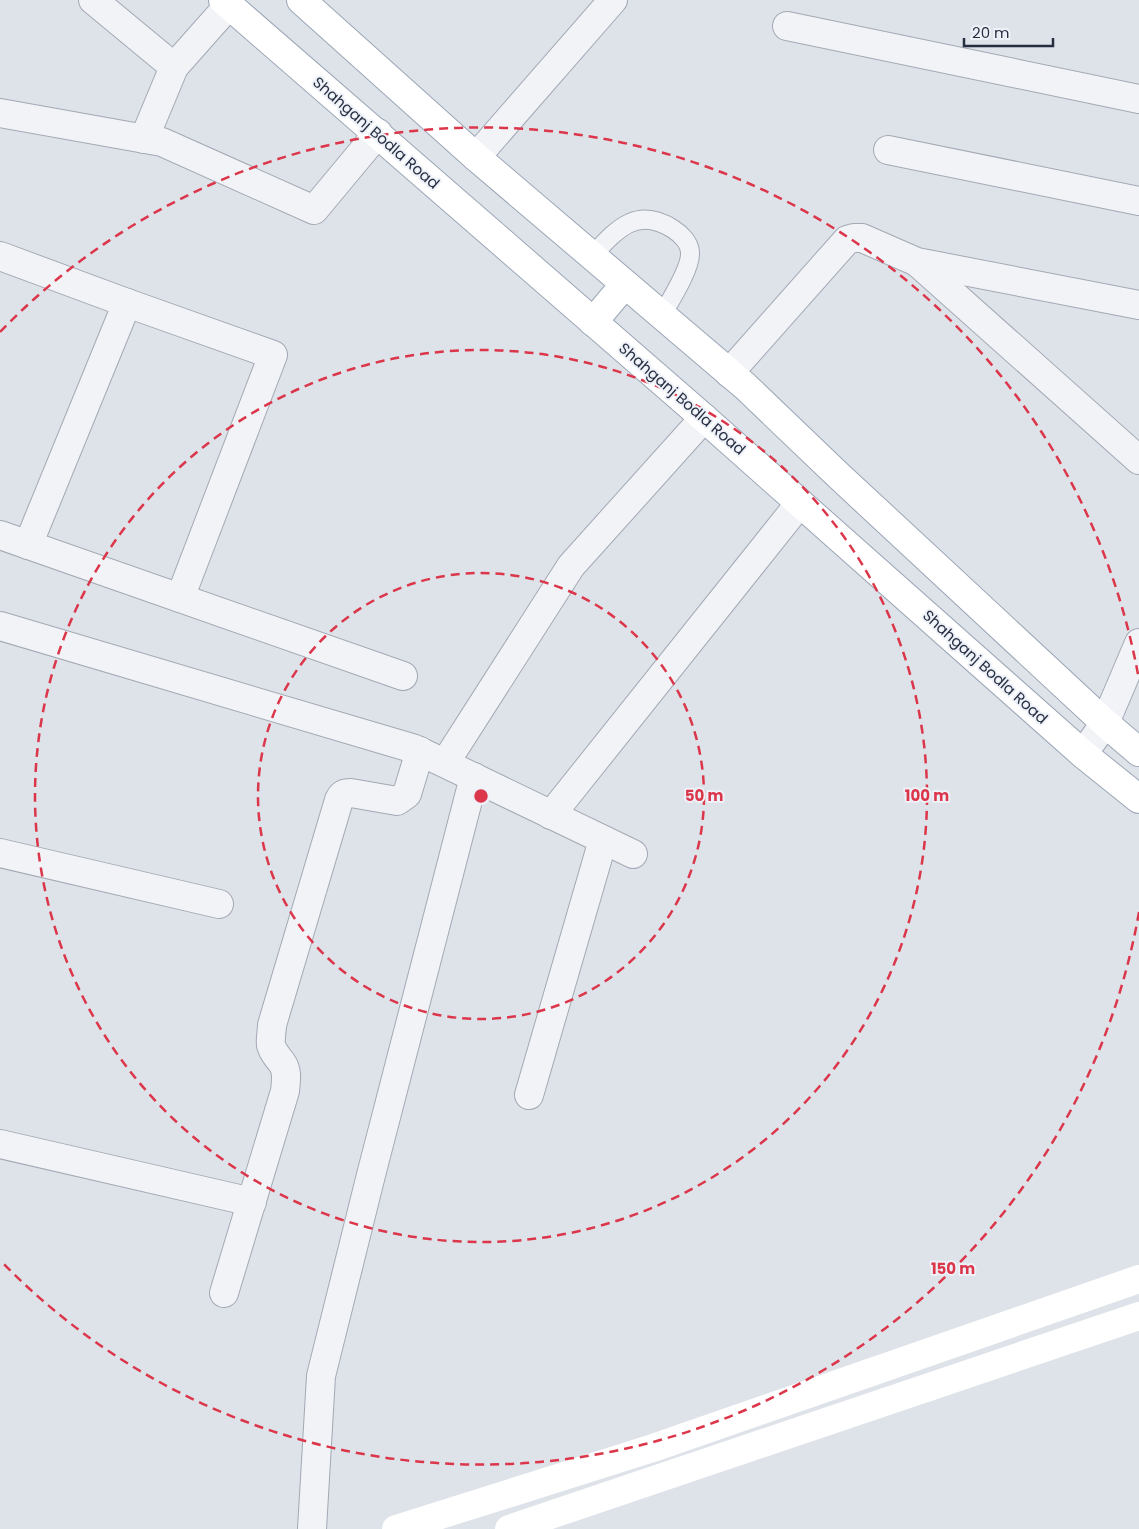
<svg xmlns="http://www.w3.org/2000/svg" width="1139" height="1529" font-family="Poppins,sans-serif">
	<rect width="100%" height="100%" fill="#dee2e9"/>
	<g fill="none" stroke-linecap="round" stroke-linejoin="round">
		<!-- service casing -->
		<g stroke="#a3a9b4" stroke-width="20">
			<path id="service" d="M593,255C617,229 637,206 673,229C681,234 690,243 690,253C691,268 670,301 662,315"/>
		</g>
		<!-- minor casing -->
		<g stroke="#a3a9b4" stroke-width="30">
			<g id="minor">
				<polyline points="93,0 174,67"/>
				<polyline points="787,26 1139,99"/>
				<polyline points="0,113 162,142 314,210 378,133"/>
				<polyline points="144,139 174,67 229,5"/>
				<polyline points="888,150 1139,201"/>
				<polyline points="476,157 613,0"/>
				<polyline points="0,256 127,303 273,355 180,598"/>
				<polyline points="918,263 1139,460"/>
				<polyline points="729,373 847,240 854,238 862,238 917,262 1139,305"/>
				<polyline points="0,535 403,676"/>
				<polyline points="28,545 127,303"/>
				<polyline points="0,626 415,749 633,854"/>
				<polyline points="1083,754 1105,723 1139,643"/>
				<polyline points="445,763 571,566 704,418"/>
				<polyline points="551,815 800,503"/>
				<polyline points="0,853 219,904"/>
				<polyline points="529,1095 603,840"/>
				<polyline points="0,1144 252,1202"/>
				<path d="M224,1293L285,1091C286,1081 288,1071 282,1063C278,1057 273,1053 271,1045C270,1039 272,1031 272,1025L339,800C342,794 344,793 351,793L397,801L407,794L420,751"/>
				<polyline points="312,1529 321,1376 371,1175 474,777"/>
			</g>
		</g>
		<!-- primary casing -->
		<g stroke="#9ca6b6" stroke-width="30">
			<g id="primary">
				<polyline points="223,0 704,418 1083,754 1139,799"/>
				<polyline points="301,0 476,157 745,386 838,475 1105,723 1139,752"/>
				<polyline points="593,322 625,284"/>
			</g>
		</g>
		<!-- service -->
		<use href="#service" stroke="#f1f3f7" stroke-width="18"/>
		<!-- minor -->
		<use href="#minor" stroke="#f1f3f7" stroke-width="28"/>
		<!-- secondary -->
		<g stroke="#fff" stroke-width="28">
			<polyline points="396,1529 653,1448 1139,1279"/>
			<polyline points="509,1529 1139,1316"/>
		</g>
		<!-- primary -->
		<use href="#primary" stroke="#fff" stroke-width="28"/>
	</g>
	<!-- distance rings -->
	<g fill="none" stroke="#db364a" stroke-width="2.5" stroke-dasharray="9 6">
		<circle cx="481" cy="796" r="223"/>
		<circle cx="481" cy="796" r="446"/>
		<path d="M1139 912A668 668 0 0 1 0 1260M0 332A668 668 0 0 1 1139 680"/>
	</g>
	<g text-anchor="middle" stroke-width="4" stroke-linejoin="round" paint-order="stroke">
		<!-- street labels -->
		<g font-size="15" fill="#262f42" stroke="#eef1f7">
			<text transform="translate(376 133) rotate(41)" y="5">Shahganj Bodla Road</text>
			<text transform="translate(682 399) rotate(41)" y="5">Shahganj Bodla Road</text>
			<text transform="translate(985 667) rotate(42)" y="5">Shahganj Bodla Road</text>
		</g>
	</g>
	<circle cx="481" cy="796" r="8" fill="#db364a" stroke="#eef1f7" stroke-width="2.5"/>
	<g font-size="15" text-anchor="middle" font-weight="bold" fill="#db364a" stroke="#eef1f7" stroke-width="4" stroke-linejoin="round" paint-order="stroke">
		<text x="704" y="801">50 m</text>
		<text x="927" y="801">100 m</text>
		<text x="953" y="1274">150 m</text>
	</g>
	<!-- scale -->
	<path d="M964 38v8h89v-8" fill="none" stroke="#262f42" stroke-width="2.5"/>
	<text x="972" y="38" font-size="15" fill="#262f42" stroke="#eef1f7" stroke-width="4" paint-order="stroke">20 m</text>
</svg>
